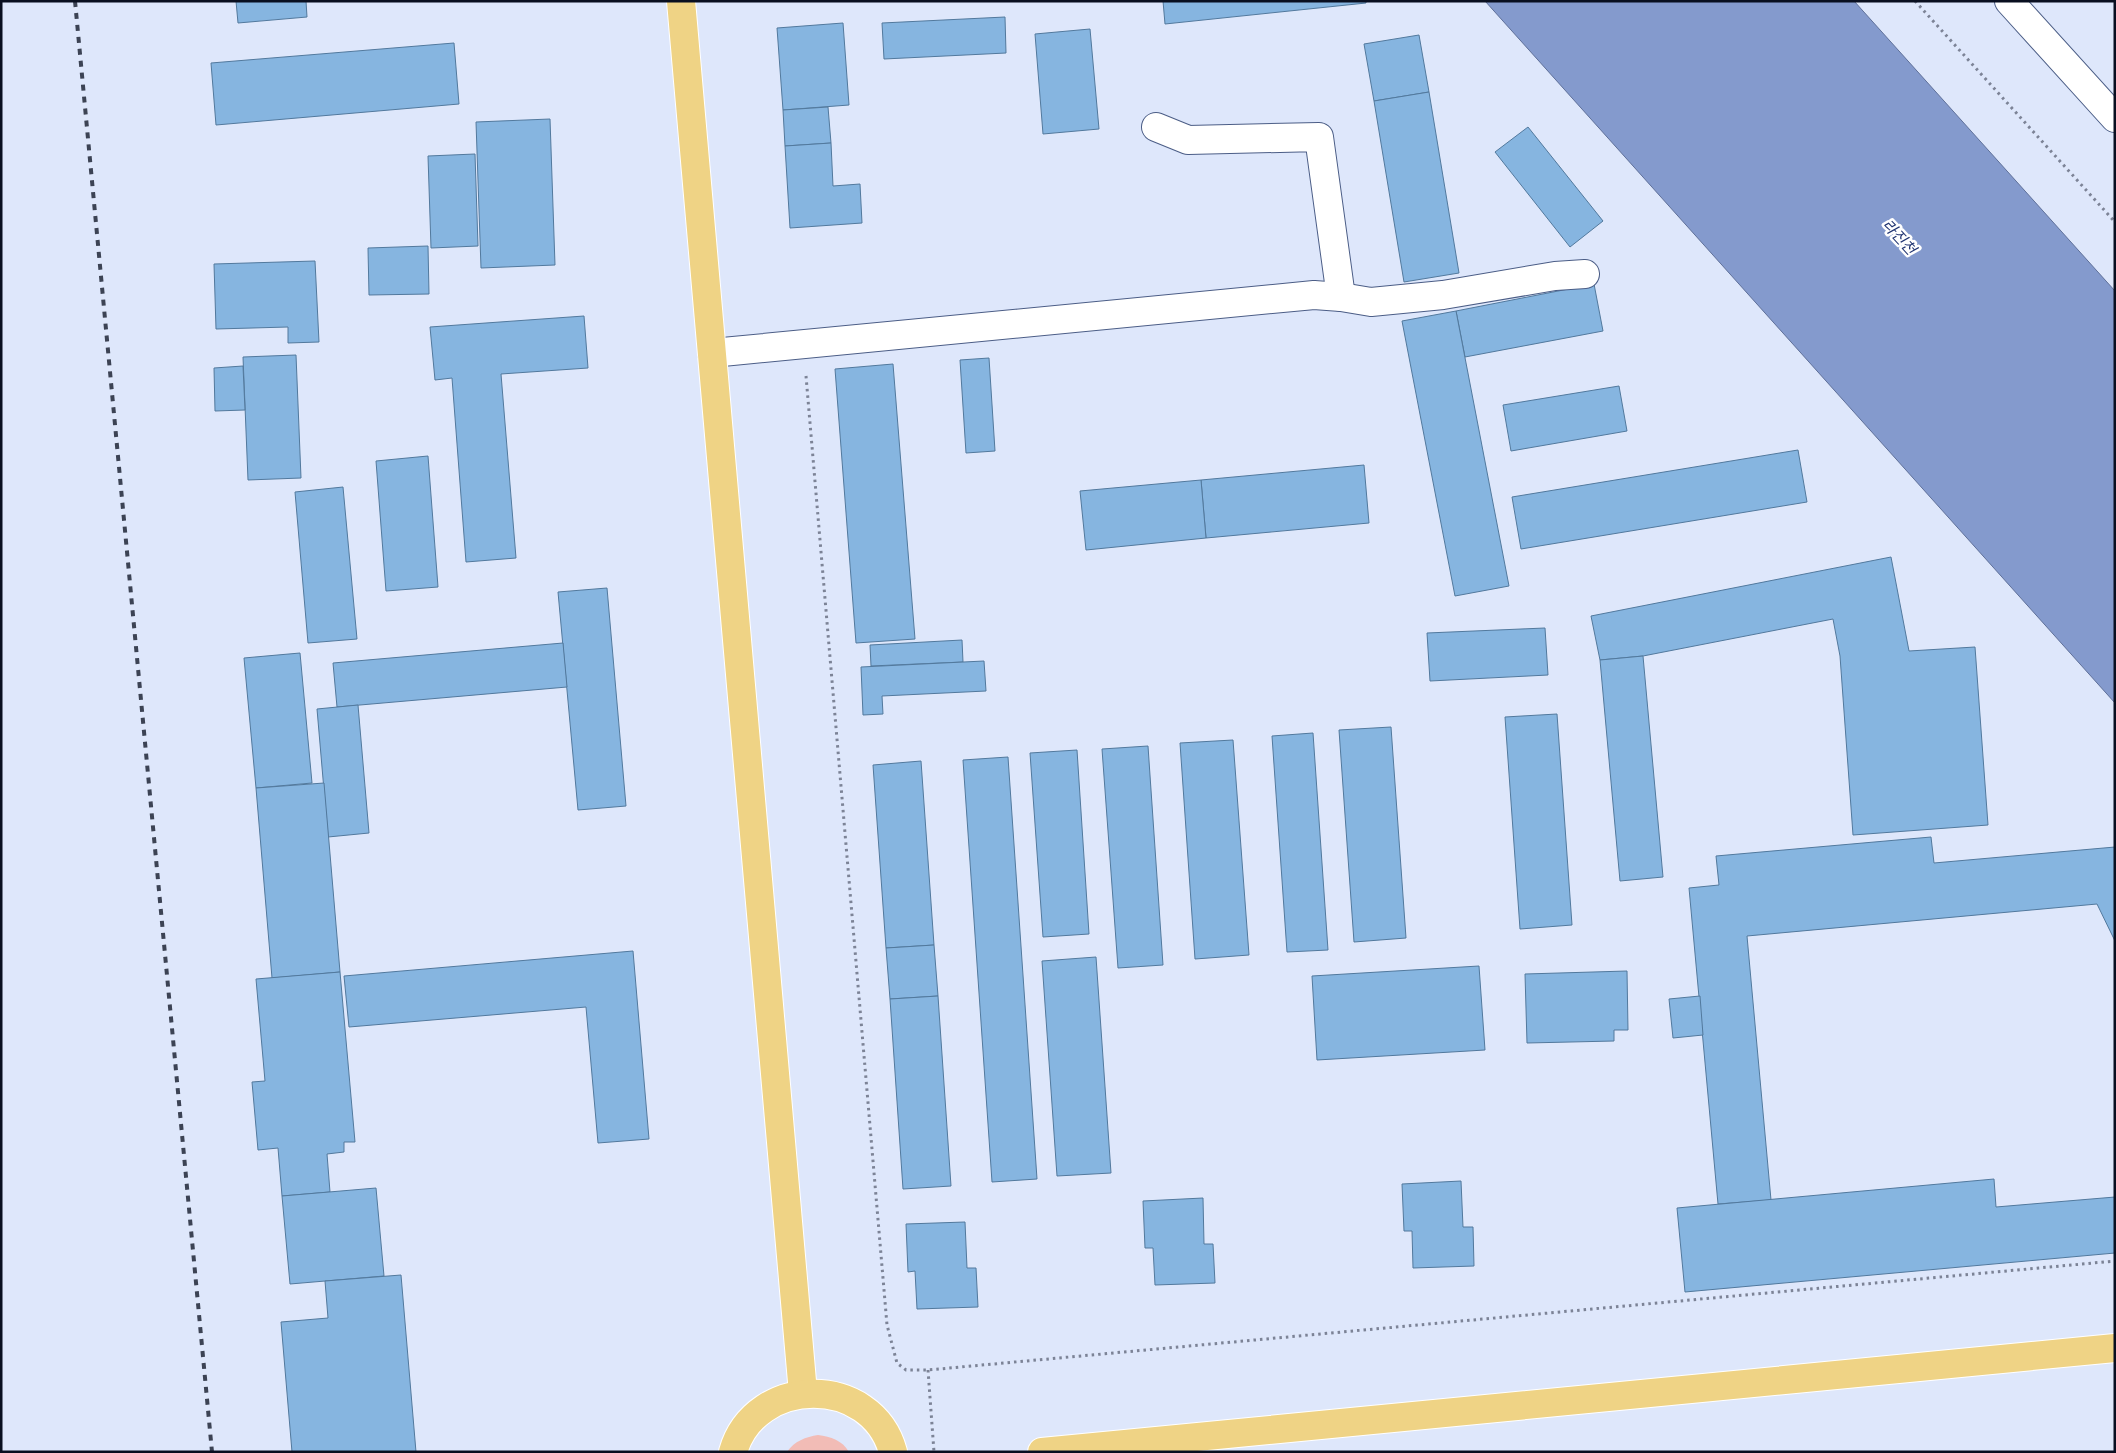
<svg xmlns="http://www.w3.org/2000/svg" width="2116" height="1453" font-family="'Roboto Condensed','Noto Sans KR',sans-serif">
	<rect width="100%" height="100%" fill="#dee7fb"/>
	<!-- green -->
	<path fill="#f2bcb6" d="M818,1435C831,1437 842,1440 849,1452H787C794,1441 806,1437 818,1435Z"/>
	<!-- water -->
	<polygon fill="#849acd" stroke="#5f7099" points="1485,1 1854,1 2115,291 2115,703"/>
	<!-- building -->
	<g fill="#86b5e0" stroke="#52799d">
		<polygon points="236,1 306,1 307,17 238,23"/>
		<polygon points="1163,1 1366,1 1366,3 1165,24"/>
		<polygon points="1005,17 1006,53 884,59 882,23"/>
		<polygon points="843,23 849,105 783,110 777,28"/>
		<polygon points="1090,29 1099,129 1043,134 1035,34"/>
		<polygon points="1419,35 1429,92 1374,101 1364,44"/>
		<polygon points="454,43 459,104 216,125 211,63"/>
		<polygon points="1429,92 1459,273 1404,282 1374,101"/>
		<polygon points="828,107 831,143 785,146 783,110"/>
		<polygon points="550,119 555,265 481,268 476,122"/>
		<polygon points="1528,127 1603,221 1570,247 1495,152"/>
		<polygon points="831,143 833,186 860,184 862,223 790,228 785,146"/>
		<polygon points="475,154 478,246 431,248 428,156"/>
		<polygon points="428,246 429,294 369,295 368,248"/>
		<polygon points="315,261 319,342 288,343 288,327 216,329 214,264"/>
		<polygon points="1594,284 1603,331 1465,357 1456,311"/>
		<polygon points="1456,311 1509,586 1455,596 1402,321"/>
		<polygon points="584,316 588,368 501,374 516,558 466,562 452,378 435,380 430,327"/>
		<polygon points="296,355 301,478 248,480 243,357"/>
		<polygon points="989,358 995,451 966,453 960,360"/>
		<polygon points="893,364 915,639 856,643 835,369"/>
		<polygon points="243,366 245,410 215,411 214,368"/>
		<polygon points="1619,386 1627,431 1511,451 1503,405"/>
		<polygon points="1798,450 1807,502 1521,549 1512,497"/>
		<polygon points="428,456 438,587 386,591 376,461"/>
		<polygon points="1364,465 1369,523 1206,538 1201,480"/>
		<polygon points="1201,480 1206,538 1086,550 1080,491"/>
		<polygon points="343,487 357,639 308,643 295,492"/>
		<polygon points="1891,557 1909,651 1975,647 1988,825 1853,835 1840,656 1833,619 1643,656 1600,660 1591,616"/>
		<polygon points="607,588 626,806 578,810 558,592"/>
		<polygon points="1545,628 1548,675 1430,681 1427,633"/>
		<polygon points="962,640 963,662 871,666 870,645"/>
		<polygon points="563,643 567,687 337,707 333,663"/>
		<polygon points="300,653 312,783 256,788 244,658"/>
		<polygon points="1643,656 1663,877 1620,881 1600,660"/>
		<polygon points="984,661 986,691 882,696 883,714 863,715 861,667"/>
		<polygon points="358,705 369,833 328,837 317,709"/>
		<polygon points="1557,714 1572,925 1520,929 1505,717"/>
		<polygon points="1391,727 1406,938 1354,942 1339,730"/>
		<polygon points="1313,733 1328,950 1287,952 1272,736"/>
		<polygon points="1233,740 1249,955 1195,959 1180,743"/>
		<polygon points="1148,746 1163,965 1118,968 1102,749"/>
		<polygon points="1077,750 1089,934 1043,937 1030,753"/>
		<polygon points="1008,757 1037,1179 992,1182 963,760"/>
		<polygon points="921,761 934,945 886,948 873,765"/>
		<polygon points="324,783 340,972 272,978 256,788"/>
		<polygon points="1931,837 1934,863 2115,847 2115,941 2097,904 1747,936 1771,1200 1718,1204 1689,888 1719,885 1716,856"/>
		<polygon points="934,945 938,996 890,999 886,948"/>
		<polygon points="633,951 649,1139 598,1143 586,1007 349,1027 344,976"/>
		<polygon points="1096,957 1111,1173 1057,1176 1042,961"/>
		<polygon points="1479,966 1485,1050 1317,1060 1312,976"/>
		<polygon points="1627,971 1628,1030 1614,1030 1614,1041 1527,1043 1525,974"/>
		<polygon points="340,972 355,1142 344,1142 344,1152 327,1154 330,1192 282,1196 278,1148 258,1150 252,1082 265,1081 256,979"/>
		<polygon points="938,996 951,1186 903,1189 890,999"/>
		<polygon points="1700,996 1703,1035 1673,1038 1669,999"/>
		<polygon points="1994,1179 1996,1207 2115,1197 2115,1253 1685,1292 1677,1208"/>
		<polygon points="1461,1181 1463,1227 1473,1227 1474,1266 1413,1268 1412,1231 1404,1231 1402,1184"/>
		<polygon points="376,1188 384,1276 290,1284 282,1196"/>
		<polygon points="1203,1198 1204,1244 1213,1244 1215,1283 1155,1285 1153,1248 1145,1248 1143,1201"/>
		<polygon points="965,1222 967,1268 976,1268 978,1307 917,1309 915,1271 908,1272 906,1224"/>
		<polygon points="401,1275 416,1452 292,1452 281,1322 328,1318 325,1281"/>
	</g>
	<g fill="none" stroke-linecap="round" stroke-linejoin="round">
		<!-- minor casing -->
		<g stroke="#4b5d86" stroke-width="30">
			<g id="minor">
				<polyline points="2009,1 2115,118"/>
				<polyline points="1156,127 1188,140 1319,137 1341,297"/>
				<polyline points="712,353 1314,295 1341,297 1371,302 1443,295 1555,276 1585,274"/>
			</g>
		</g>
		<!-- major casing -->
		<g stroke="#fff" stroke-width="30">
			<g id="major">
				<polyline points="681,1 803,1393"/>
				<path d="M733,1452C755,1375 872,1374 893,1452"/>
				<polyline points="1042,1452 2115,1348"/>
			</g>
		</g>
		<!-- path -->
		<g stroke="#7c8396" stroke-width="3" stroke-dasharray="2.5 4" stroke-linecap="butt">
			<polyline points="1915,1 2115,222"/>
			<polyline points="806,376 887,1325 897,1363 906,1370 928,1370 2115,1261"/>
			<polyline points="928,1370 934,1452"/>
		</g>
		<!-- minor -->
		<use href="#minor" stroke="#fff" stroke-width="28"/>
		<!-- major -->
		<use href="#major" stroke="#efd385" stroke-width="28"/>
		<!-- rail -->
		<polyline stroke="#3c4354" stroke-width="4" stroke-dasharray="6 6" stroke-linecap="butt" points="75,1 212,1452"/>
	</g>
	<g text-anchor="middle" stroke-width="5" stroke-linejoin="round" paint-order="stroke">
		<!-- water labels -->
		<g font-size="15" font-style="italic" fill="#203472" stroke="#fff">
			<text transform="translate(1899 237) rotate(47)" y="5">라진천</text>
		</g>
	</g>
	<!-- border -->
	<rect width="2116" height="1453" fill="none" stroke="#090f20" stroke-width="5"/>
</svg>
